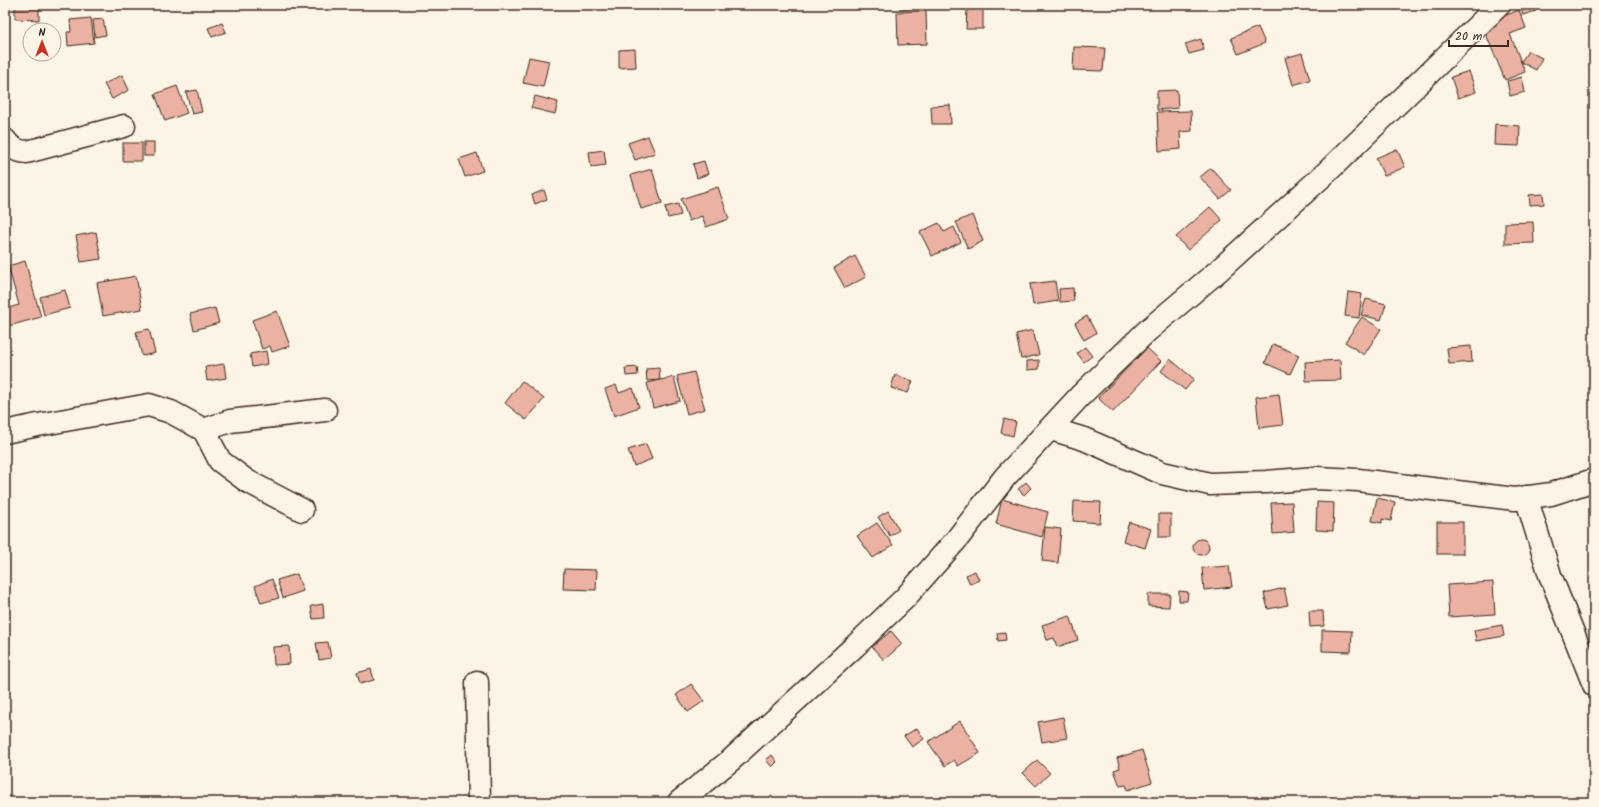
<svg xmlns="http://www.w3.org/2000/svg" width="1599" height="807" font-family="Kalam,sans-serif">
	<rect width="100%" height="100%" fill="#fcf5e5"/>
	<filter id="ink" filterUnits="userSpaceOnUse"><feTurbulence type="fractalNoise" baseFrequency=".025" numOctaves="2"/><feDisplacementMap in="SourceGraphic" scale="8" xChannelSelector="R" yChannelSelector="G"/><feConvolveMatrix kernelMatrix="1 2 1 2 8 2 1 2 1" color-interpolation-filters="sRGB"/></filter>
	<g filter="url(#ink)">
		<!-- building -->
		<g fill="#ebb2a3" stroke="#3b2a1e">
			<polygon points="15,5 39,5 39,20 15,19"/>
			<polygon points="60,5 67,5 67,9 60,10"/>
			<polygon points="900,5 923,5 923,8 900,9"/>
			<polygon points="1520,5 1533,5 1536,11 1523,15"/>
			<polygon points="967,9 983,9 983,29 966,29"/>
			<polygon points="1519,10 1526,28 1510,34 1525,72 1505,80 1482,25"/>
			<polygon points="926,11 927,44 898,45 897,12"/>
			<polygon points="91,18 94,43 68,46 67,32 71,32 70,20"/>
			<polygon points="103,19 106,35 95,37 93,20"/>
			<polygon points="222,23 226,32 212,37 208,28"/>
			<polygon points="1258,27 1265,43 1238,54 1231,38"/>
			<polygon points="1201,39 1204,50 1189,54 1185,44"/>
			<polygon points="1074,47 1105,48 1103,71 1073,70"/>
			<polygon points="635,49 636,67 619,68 619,50"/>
			<polygon points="1528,51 1542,58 1536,70 1521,62"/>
			<polygon points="1302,53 1310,80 1293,85 1285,58"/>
			<polygon points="529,57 549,61 543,87 523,83"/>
			<polygon points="1469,71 1476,92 1458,98 1451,77"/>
			<polygon points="122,75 129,90 112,99 104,84"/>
			<polygon points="1522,77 1525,92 1510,96 1507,81"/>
			<polygon points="177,86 187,113 165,121 155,94"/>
			<polygon points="197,90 202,112 192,114 186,92"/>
			<polygon points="1177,90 1178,108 1157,110 1157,91"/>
			<polygon points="535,96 558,102 555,114 531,108"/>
			<polygon points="950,105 951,124 932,124 931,106"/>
			<polygon points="1191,111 1192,131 1180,132 1181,149 1159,151 1157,112"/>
			<polygon points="1495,124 1520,126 1519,146 1494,145"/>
			<polygon points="648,136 655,153 635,160 628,143"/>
			<rect x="144" y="142" width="10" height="14"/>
			<rect x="123" y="143" width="19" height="18"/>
			<polygon points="1397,149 1405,167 1384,176 1376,158"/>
			<polygon points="604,150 606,165 591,167 589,152"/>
			<polygon points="477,153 483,171 465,177 459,159"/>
			<polygon points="704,161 708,174 697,178 693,164"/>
			<polygon points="1211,168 1231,190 1220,199 1200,177"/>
			<polygon points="652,169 662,203 641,209 631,175"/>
			<polygon points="718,187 729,219 706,227 702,216 689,221 681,199"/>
			<polygon points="544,190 547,199 535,204 532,195"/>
			<polygon points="1543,194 1544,204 1530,205 1529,195"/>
			<polygon points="678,204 681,215 668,218 665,207"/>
			<polygon points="1210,207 1222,220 1188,250 1176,237"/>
			<polygon points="972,215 983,241 968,249 956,222"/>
			<polygon points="1533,222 1534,243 1505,244 1505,223"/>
			<polygon points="939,223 944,232 954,227 961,242 932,256 920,232"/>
			<polygon points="96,232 101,259 81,262 76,236"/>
			<polygon points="855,256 866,277 845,288 834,268"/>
			<polygon points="25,261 41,317 5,327 5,309 19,305 8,266"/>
			<polygon points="136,276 142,309 103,316 97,283"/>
			<polygon points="1055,281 1058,301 1033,305 1030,284"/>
			<polygon points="1073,288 1074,301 1060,302 1059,289"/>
			<polygon points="65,290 70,308 44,315 40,297"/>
			<polygon points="1348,292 1362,294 1359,318 1345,316"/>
			<polygon points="1366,299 1386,304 1381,320 1361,315"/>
			<polygon points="215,308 219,323 194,330 190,314"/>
			<polygon points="277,311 290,346 272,352 270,346 262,349 252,320"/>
			<polygon points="1087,316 1096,333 1084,340 1075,323"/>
			<polygon points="1362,317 1381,329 1364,355 1345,342"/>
			<polygon points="149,329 155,353 142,356 136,332"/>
			<polygon points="1033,330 1039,355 1021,359 1016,334"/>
			<polygon points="1273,344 1299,355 1290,374 1265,363"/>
			<polygon points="1471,346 1472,362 1449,364 1447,348"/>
			<polygon points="1085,347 1092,356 1084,362 1077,353"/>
			<polygon points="1147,348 1161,361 1113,412 1098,398"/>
			<polygon points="266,351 268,364 252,367 250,354"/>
			<polygon points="1170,359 1194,379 1185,390 1161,371"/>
			<polygon points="1039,360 1039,369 1027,370 1027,361"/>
			<polygon points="1340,360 1341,380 1306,381 1305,362"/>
			<polygon points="224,364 226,378 207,381 205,367"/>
			<polygon points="637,367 638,375 626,376 625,368"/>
			<polygon points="659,368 660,380 647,381 646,369"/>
			<polygon points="694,372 705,409 687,414 677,376"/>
			<polygon points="895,375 913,381 908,393 891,388"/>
			<polygon points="674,377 680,401 653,408 647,383"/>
			<polygon points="522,381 544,399 526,420 505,403"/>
			<polygon points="616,385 619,393 633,388 639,407 614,416 605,389"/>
			<polygon points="1279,394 1283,425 1259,428 1256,397"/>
			<polygon points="1004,419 1016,422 1013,436 1001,433"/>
			<polygon points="646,444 652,459 634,466 628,450"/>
			<polygon points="1026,482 1031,488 1024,495 1018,489"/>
			<polygon points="1377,498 1395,502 1391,521 1382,519 1382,523 1372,521"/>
			<polygon points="1002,499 1048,512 1042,537 996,524"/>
			<polygon points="1074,501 1101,502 1100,523 1073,521"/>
			<polygon points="1292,502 1294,532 1273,534 1271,503"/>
			<polygon points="1317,502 1334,503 1333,531 1316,530"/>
			<polygon points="888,511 899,530 890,536 878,517"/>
			<rect x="1159" y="514" width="12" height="23"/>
			<polygon points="1129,522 1151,529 1145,548 1123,541"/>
			<rect x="1437" y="522" width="26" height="32"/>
			<polygon points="877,523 893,545 873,558 857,536"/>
			<polygon points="1045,527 1061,529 1058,563 1042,561"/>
			<circle cx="1201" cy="547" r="8"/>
			<polygon points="1229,566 1232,587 1204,590 1202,568"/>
			<polygon points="564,569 597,570 596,590 563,589"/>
			<polygon points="975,571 979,580 970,584 966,575"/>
			<polygon points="297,574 303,591 283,598 277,580"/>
			<polygon points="272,579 279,598 261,603 255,586"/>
			<polygon points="1493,582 1495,614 1449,617 1447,585"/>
			<polygon points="1284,588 1288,605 1268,609 1264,593"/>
			<polygon points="1179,591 1188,592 1187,601 1179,601"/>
			<polygon points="1148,594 1170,594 1169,607 1148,606"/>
			<polygon points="323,604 324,618 313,619 311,606"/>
			<polygon points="1309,611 1323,611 1324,626 1310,627"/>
			<polygon points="1070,616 1078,640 1057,647 1054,638 1047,640 1042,625"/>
			<polygon points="1502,625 1504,636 1476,641 1474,630"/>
			<polygon points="1322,630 1352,631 1351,652 1322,651"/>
			<polygon points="891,631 902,644 884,660 872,647"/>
			<polygon points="1005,632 1006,640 998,641 997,633"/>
			<polygon points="328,642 331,658 319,660 316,643"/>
			<polygon points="289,646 290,664 274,665 273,647"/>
			<polygon points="371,669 374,680 360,684 357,673"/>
			<polygon points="691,684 704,701 688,712 676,695"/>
			<polygon points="1063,717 1067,738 1042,742 1038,722"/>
			<polygon points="960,721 980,753 958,766 954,760 945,766 928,742"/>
			<polygon points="917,728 924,739 912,747 904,736"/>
			<polygon points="1142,750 1152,782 1128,790 1126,785 1120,786 1114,770 1120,768 1117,758"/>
			<polygon points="772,755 777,762 772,767 766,760"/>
			<polygon points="1037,760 1050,773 1036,786 1023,773"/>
			<polygon points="1496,798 1497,802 1480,802"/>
		</g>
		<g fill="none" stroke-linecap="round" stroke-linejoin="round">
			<!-- street casing -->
			<g stroke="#3b2a1e" stroke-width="25">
				<g id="street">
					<path d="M5,140C11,148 16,151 27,152L124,126"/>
					<polyline points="1051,429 1084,439 1162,473 1210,484 1266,482 1316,478 1358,480 1515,499 1551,494 1594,480"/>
					<polyline points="204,430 230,421 325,410"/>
					<polyline points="5,432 38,425 149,405 171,412 204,430 220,461 247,481 302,510"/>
					<polyline points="1526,497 1550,575 1594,685"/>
					<polyline points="477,682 479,802"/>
					<polyline points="679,802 731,760 854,647 905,598 957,539 1005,477 1080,396 1147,331 1218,271 1328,171 1499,5"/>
				</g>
			</g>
			<!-- street -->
			<use href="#street" stroke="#fcf5e5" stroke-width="22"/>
		</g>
	</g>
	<!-- margin -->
	<rect width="1599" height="807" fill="none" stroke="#fcf5e5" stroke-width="20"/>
	<rect x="10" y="10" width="1579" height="787" fill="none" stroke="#3b2a1e" stroke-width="1.5" filter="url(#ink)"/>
	<!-- north arrow -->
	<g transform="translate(42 42)"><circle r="19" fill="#fcf5e5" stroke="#afa495"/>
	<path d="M0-3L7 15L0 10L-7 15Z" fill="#c8321e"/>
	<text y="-6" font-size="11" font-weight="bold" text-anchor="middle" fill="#3b2a1e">N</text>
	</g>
	<!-- scale -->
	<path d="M1449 40v6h59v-6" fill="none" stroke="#3b2a1e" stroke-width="2"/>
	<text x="1455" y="40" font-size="12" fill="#3b2a1e" stroke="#fcf5e5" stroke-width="3" paint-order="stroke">20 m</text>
</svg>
